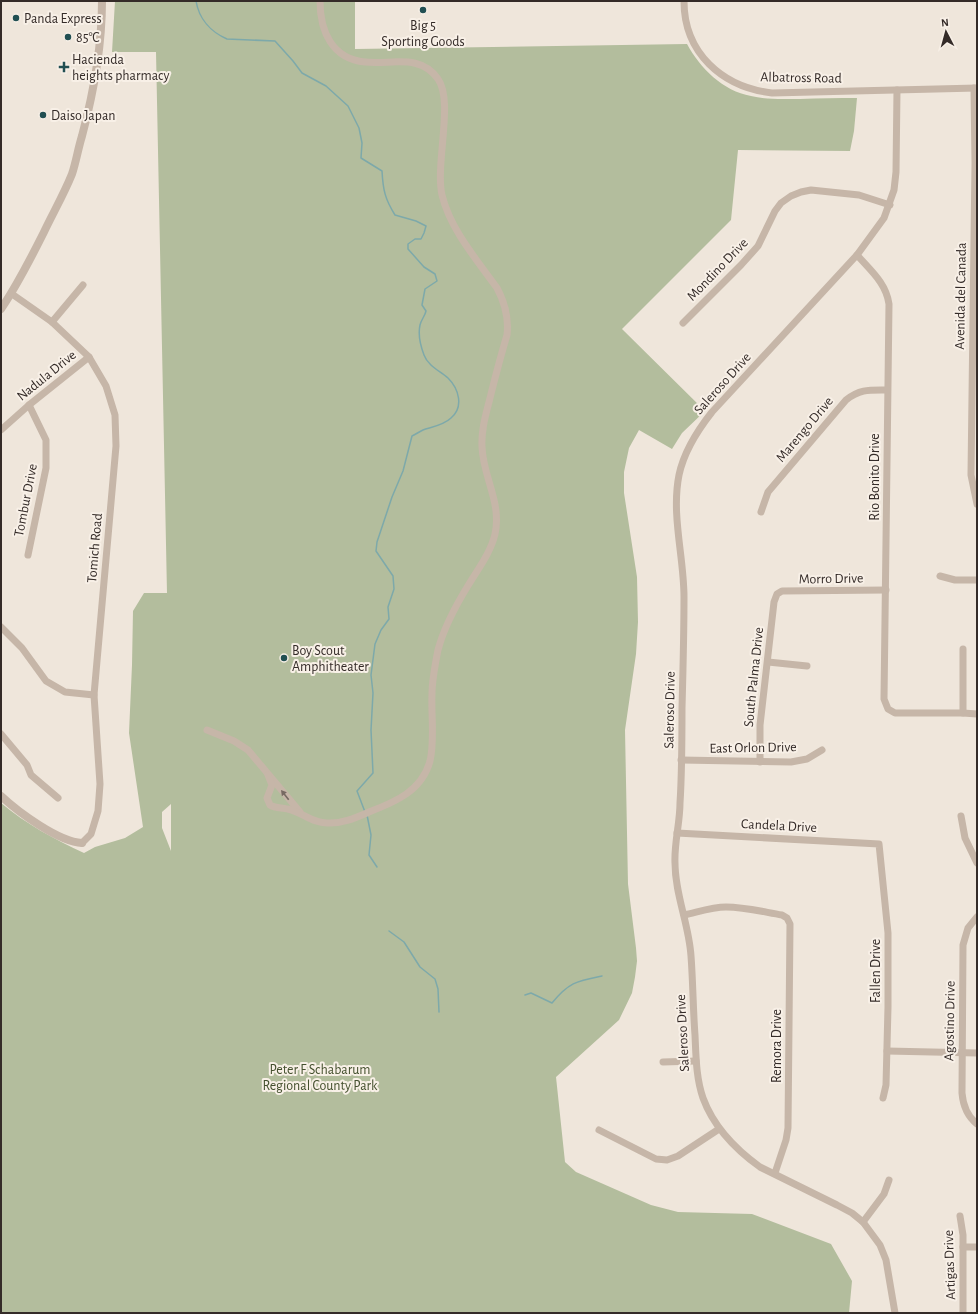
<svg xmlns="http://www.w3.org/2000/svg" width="978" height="1314" font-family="'Alegreya Sans',sans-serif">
	<rect width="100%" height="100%" fill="#efe6db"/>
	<!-- green -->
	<path fill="#b3bd9d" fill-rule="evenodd" d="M115,1H355V49L687,44C700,68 723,91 751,96C767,100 783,99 800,99C819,98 838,98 857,98L854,131L850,151L738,150L731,220L622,329L705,411L682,433L672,449L639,430L629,448L624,472V493L637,577L638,622L636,654L625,730L628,884L636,948L637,961L635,977L632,993L619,1020L556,1077L565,1162L576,1172L651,1205L678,1212L752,1214L831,1244L852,1281L849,1313H1V803C26,824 54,839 84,853L95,847L125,838L143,827L129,733L132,665L133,611L144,593H167L156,52H112ZM171,804V851L162,828V812Z"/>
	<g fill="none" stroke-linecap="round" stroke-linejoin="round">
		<!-- stream -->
		<g stroke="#7da9aa" stroke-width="1.5">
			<path d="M196,1C199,19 211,32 227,39L275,41L293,61L302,73L326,86L348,106L359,128L362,143L361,158L382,171C383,190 385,199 395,215L416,221L426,226L424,233L421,239H415L408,244V249L424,267L435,274L437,281L425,289L422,305L426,311C425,316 421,320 420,325C418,334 421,347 424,355C428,366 440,371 448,378C459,389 464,407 451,418C444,425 432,427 423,430C419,432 416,434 412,436L403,471L392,497L377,542L376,551L393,576L394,589L388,607L389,619L381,630L375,644L371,675L373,693L371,730L373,773L357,791L365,812"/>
			<polyline points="367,815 371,835 369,855 377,867"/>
			<polyline points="389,931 404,942 420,967 435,979 438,989 439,1012"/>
			<path d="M525,995L531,993L552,1003C569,982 577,981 602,976"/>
		</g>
		<!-- minor -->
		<g stroke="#c6b6a8" stroke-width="7">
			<path d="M684,1C684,53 722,87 772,93L977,88"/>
			<polyline points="974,88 975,163 971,475 977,504"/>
			<path d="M857,255C871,271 886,283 889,304L884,699L888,709L895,713H963L977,714"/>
			<polyline points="12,294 52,322 89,357 106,386 115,415 116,446 94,695 100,784 98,811 91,834 82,843"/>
			<polyline points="52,322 83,285"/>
			<polyline points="683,323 741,265 758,246 775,211 781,203 791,196 801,192 811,190 859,195 890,205"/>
			<polyline points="1,430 29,405 89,357"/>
			<path d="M761,512L768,492L846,400C860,389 869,390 887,390"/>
			<polyline points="28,555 46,468 46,440 29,405"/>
			<polyline points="940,576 955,580 977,580"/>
			<polyline points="1,627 22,648 46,681 65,692 94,695"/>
			<polyline points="963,649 963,713"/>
			<polyline points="768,662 807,666"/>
			<polyline points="207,730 234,741 248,750 300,812"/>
			<polyline points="1,734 27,765 31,775 58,798"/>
			<polyline points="681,760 791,762 807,759 822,750"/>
			<polyline points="760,762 760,725 774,602 777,594 782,591 886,590"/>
			<path d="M268,775L272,785L267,798L270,805C276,809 284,807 291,810C304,814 313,823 327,823C342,824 355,818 369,812C395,802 422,791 430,761C435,740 431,716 432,694C432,680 435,665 438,650C444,627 456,605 469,584C478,569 491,552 495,534C502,503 483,477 482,447C481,428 487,411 491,394C496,374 501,355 507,335C509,318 505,303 497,288C477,260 450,229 442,195C435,164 454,101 438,79C420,53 391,65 365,62C332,59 320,31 320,1"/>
			<polyline points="961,816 965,838 977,863"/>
			<polyline points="677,833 879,844 888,933 888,1007 886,1085 883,1098"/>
			<path d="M684,915C698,912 712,907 726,907C745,907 764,912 782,915L787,918L790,924L788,1128L786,1140L775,1173"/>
			<path d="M977,917L968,928L963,945L962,1093C963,1105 967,1116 977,1124"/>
			<polyline points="887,1051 977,1053"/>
			<polyline points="663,1062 696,1061"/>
			<polyline points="599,1130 656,1159 667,1160 678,1156 719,1129"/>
			<polyline points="960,1216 963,1235 963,1313"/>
			<polyline points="863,1222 884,1194 889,1180"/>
			<polyline points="963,1247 977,1247"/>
			<path d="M895,1313L886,1260L880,1245L863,1222L852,1213L837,1205L760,1167C735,1149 714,1128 703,1098C696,1078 696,1056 695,1035C693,1009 693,982 691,956C689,924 675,895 675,863C674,843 680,823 680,803C682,772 682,740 682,708C683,671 684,634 684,597C684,557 671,515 679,475C684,451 697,431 712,412L857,255L884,218L894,190L896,172L897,90"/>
		</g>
		<!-- tertiary -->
		<g stroke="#c6b6a8" stroke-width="8">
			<path d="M1,309C18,284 31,258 44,232C53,213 64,194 72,174C76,162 78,149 82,136C94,91 102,47 102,1"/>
			<path d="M1,796C18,812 59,842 82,843"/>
		</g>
	</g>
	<!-- one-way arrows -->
	<defs><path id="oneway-solid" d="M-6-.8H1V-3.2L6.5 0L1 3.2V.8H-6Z"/></defs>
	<use fill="#766a62" href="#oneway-solid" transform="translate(285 795) rotate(-128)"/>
	<!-- markers -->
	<g fill="#214f52" stroke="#f8f0e7" stroke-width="1.5">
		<circle cx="423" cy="10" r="4"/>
		<circle cx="16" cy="18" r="4"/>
		<circle cx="68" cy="37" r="4"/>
		<path d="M62 61h4v4h4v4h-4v4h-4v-4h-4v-4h4z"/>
		<circle cx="43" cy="115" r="4"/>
		<circle cx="284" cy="658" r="4"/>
	</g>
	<g text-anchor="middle" stroke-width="4" stroke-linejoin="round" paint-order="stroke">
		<!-- poi labels -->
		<g font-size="14" fill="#342b28" stroke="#f8f0e7" text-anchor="start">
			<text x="24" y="23">Panda Express</text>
			<text x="423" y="30" text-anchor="middle">Big 5<tspan x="423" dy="16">Sporting Goods</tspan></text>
			<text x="76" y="42">85°C</text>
			<text x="72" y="64">Hacienda<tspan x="72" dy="16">heights pharmacy</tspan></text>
			<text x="51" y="120">Daiso Japan</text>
			<text x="292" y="655">Boy Scout<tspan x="292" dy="16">Amphitheater</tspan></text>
		</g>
		<!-- street labels -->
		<g font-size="14" fill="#342b28" stroke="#f8f0e7">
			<text transform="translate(801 77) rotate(1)" y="5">Albatross Road</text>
			<text transform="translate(717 269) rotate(-46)" y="5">Mondino Drive</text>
			<text transform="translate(960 296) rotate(-89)" y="5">Avenida del Canada</text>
			<text transform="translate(46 375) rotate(-39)" y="5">Nadula Drive</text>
			<text transform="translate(722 383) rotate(-48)" y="5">Saleroso Drive</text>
			<text transform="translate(804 429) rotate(-50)" y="5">Marengo Drive</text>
			<text transform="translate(874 477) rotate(-90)" y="5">Rio Bonito Drive</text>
			<text transform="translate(25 500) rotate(-79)" y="5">Tombur Drive</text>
			<text transform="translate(94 548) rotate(-85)" y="5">Tomich Road</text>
			<text transform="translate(831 578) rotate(-1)" y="5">Morro Drive</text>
			<text transform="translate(753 677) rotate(-84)" y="5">South Palma Drive</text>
			<text transform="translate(669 710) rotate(-89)" y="5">Saleroso Drive</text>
			<text transform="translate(753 747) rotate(-1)" y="5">East Orlon Drive</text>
			<text transform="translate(779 825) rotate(3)" y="5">Candela Drive</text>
			<text transform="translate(875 971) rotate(-90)" y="5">Fallen Drive</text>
			<text transform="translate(949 1021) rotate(-89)" y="5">Agostino Drive</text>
			<text transform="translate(682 1033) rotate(-93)" y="5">Saleroso Drive</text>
			<text transform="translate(776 1046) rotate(-90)" y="5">Remora Drive</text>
			<text transform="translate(949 1265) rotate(-92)" y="5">Artigas Drive</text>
		</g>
		<!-- park labels -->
		<g font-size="14" fill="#44502e" stroke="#f8f0e7">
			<text x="320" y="1074">Peter F Schabarum<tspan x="320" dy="16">Regional County Park</tspan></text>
		</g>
	</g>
	<!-- border -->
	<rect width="978" height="1314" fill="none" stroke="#342b28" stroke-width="4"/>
	<!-- north arrow -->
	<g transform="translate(946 32) rotate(354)" stroke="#f8f0e7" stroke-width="3" paint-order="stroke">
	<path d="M0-3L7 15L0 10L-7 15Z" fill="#342b28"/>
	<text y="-6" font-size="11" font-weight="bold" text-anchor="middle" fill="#342b28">N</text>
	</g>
</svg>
